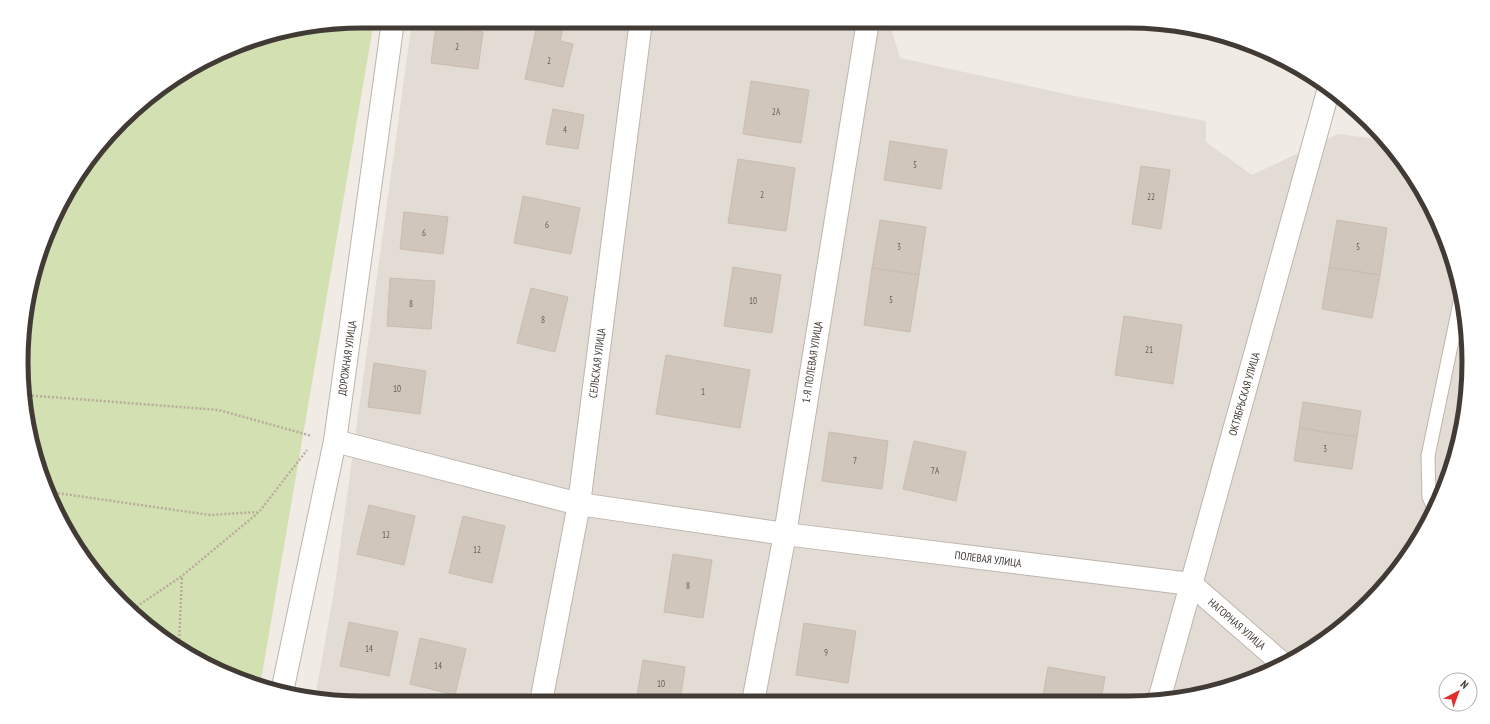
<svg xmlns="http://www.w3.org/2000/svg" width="1490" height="724" font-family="'PT Sans Narrow',sans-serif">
	<rect width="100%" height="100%" fill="#f0ebe5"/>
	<!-- residential -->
	<polygon fill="#e3dcd4" points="412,21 889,21 900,58 1070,95 1206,121 1206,142 1252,175 1338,134 1385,140 1412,173 1443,232 1462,296 1469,362 1462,429 1443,493 1398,570 1336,632 1259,677 1173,700 362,703 315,698 334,591"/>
	<!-- green -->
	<polygon fill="#d2e0b2" points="362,21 374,21 260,686 231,677 137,618 91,569 56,513 24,407 28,295 67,191 105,137 154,92 252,39"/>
	<!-- building -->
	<g fill="#d0c6bc" stroke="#cabcb0">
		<polygon points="538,21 565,21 560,41 573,44 563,87 525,79"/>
		<polygon points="783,21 819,21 817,29"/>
		<polygon points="436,26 483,32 478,69 431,63"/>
		<polygon points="751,81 809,90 801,143 743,134"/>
		<polygon points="553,109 584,115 578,149 546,144"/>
		<polygon points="890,141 947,150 941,189 884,180"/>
		<polygon points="738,159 795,168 786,231 728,223"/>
		<polygon points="1141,166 1170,170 1161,229 1132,224"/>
		<polygon points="523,196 580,208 571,254 514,243"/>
		<polygon points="404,212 448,217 443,254 400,249"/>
		<polygon points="880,220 926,227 919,275 872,268"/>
		<polygon points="1337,220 1387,228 1380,275 1329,267"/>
		<polygon points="733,267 781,275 772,333 724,326"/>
		<polygon points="1329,267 1380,275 1372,318 1322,309"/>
		<polygon points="872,268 919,275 910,332 864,325"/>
		<polygon points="390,278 435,281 431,329 387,326"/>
		<polygon points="531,288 568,297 555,352 517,343"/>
		<polygon points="1124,316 1182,325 1173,384 1115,375"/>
		<polygon points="666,355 750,370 740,428 656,414"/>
		<polygon points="374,363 426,371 420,414 368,407"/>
		<polygon points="1303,402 1361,411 1357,437 1299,428"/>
		<polygon points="1299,428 1357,437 1352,469 1294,461"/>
		<polygon points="829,432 888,441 882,489 822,481"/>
		<polygon points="914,441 966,452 956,501 903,489"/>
		<polygon points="369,505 415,516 404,565 357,554"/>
		<polygon points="463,516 505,526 492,583 449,573"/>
		<polygon points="673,554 712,560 703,618 664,612"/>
		<polygon points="349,622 398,632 389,676 340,666"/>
		<polygon points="804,623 856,631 848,683 796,675"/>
		<polygon points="420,638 466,649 455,695 410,684"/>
		<polygon points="643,660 685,667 680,702 636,702"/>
		<polygon points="1048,667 1105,677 1101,700 1042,701"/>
	</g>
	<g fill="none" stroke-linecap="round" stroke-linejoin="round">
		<!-- lane casing -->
		<g stroke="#bdb5ac" stroke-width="15">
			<polyline id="lane" points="1434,508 1429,497 1428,456 1462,293"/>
		</g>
		<!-- street casing -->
		<g stroke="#bdb5ac" stroke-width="24">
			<g id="street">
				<polyline points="335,441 579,504 785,534 1191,584 1282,663"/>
				<polyline points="282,692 335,441 393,21"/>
				<polyline points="1159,700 1329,88"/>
				<polyline points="541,702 579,504 641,21"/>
				<polyline points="753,702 785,534 868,21"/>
			</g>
		</g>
		<!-- path -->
		<g stroke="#baab9c" stroke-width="2.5" stroke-dasharray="2 2" stroke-linecap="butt">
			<polyline points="24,395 219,410 312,436"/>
			<polyline points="50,492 210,515 257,512"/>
			<polyline points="130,611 182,576 259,512 307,450"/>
			<polyline points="179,644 182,576"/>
		</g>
		<!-- lane -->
		<use href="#lane" stroke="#fff" stroke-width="13"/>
		<!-- street -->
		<use href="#street" stroke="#fff" stroke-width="22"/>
	</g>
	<g text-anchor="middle" stroke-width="4" stroke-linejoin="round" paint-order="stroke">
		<!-- number labels -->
		<g font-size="9" fill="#665e57">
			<text x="457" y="50">2</text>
			<text x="549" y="64">2</text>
			<text x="776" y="115">2А</text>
			<text x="565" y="133">4</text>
			<text x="915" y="168">5</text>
			<text x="762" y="198">2</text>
			<text x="1151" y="200">22</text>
			<text x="547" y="228">6</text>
			<text x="424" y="236">6</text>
			<text x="899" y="250">3</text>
			<text x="1358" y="250">5</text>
			<text x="891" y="303">5</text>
			<text x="753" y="304">10</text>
			<text x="411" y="307">8</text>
			<text x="543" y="323">8</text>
			<text x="1149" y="353">21</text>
			<text x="397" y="392">10</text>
			<text x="703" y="395">1</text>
			<text x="1325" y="452">3</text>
			<text x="855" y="464">7</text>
			<text x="935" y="474">7А</text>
			<text x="386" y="538">12</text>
			<text x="477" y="553">12</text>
			<text x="688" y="589">8</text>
			<text x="369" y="652">14</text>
			<text x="826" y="656">9</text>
			<text x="438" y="669">14</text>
			<text x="661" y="687">10</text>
		</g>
		<!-- street labels -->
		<g font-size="11" fill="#423b35" stroke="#fff">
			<text transform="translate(347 358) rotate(-82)" y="4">ДОРОЖНАЯ УЛИЦА</text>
			<text transform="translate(812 362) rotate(-81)" y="4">1-Я ПОЛЕВАЯ УЛИЦА</text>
			<text transform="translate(597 363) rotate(-83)" y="4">СЕЛЬСКАЯ УЛИЦА</text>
			<text transform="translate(1244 394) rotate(-74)" y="4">ОКТЯБРЬСКАЯ УЛИЦА</text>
			<text transform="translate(988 559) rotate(7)" y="4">ПОЛЕВАЯ УЛИЦА</text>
			<text transform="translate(1237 624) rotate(41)" y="4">НАГОРНАЯ УЛИЦА</text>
		</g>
	</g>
	<!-- crop -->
	<path d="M0 0H1490V724H0ZM362 28H1128A334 334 0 0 1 1462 362V362A334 334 0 0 1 1128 696H362A334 334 0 0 1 28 362V362A334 334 0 0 1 362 28Z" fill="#fff" fill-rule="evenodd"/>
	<path fill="none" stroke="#423b35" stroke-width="5" d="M362 28H1128A334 334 0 0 1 1462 362V362A334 334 0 0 1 1128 696H362A334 334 0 0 1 28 362V362A334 334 0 0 1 362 28Z"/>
	<!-- north arrow -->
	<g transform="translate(1458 692) rotate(41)"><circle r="19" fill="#ffffff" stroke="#b3b1ae"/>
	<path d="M0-3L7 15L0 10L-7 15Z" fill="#df2f2d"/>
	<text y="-6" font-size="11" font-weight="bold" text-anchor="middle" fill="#423b35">N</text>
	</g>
</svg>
